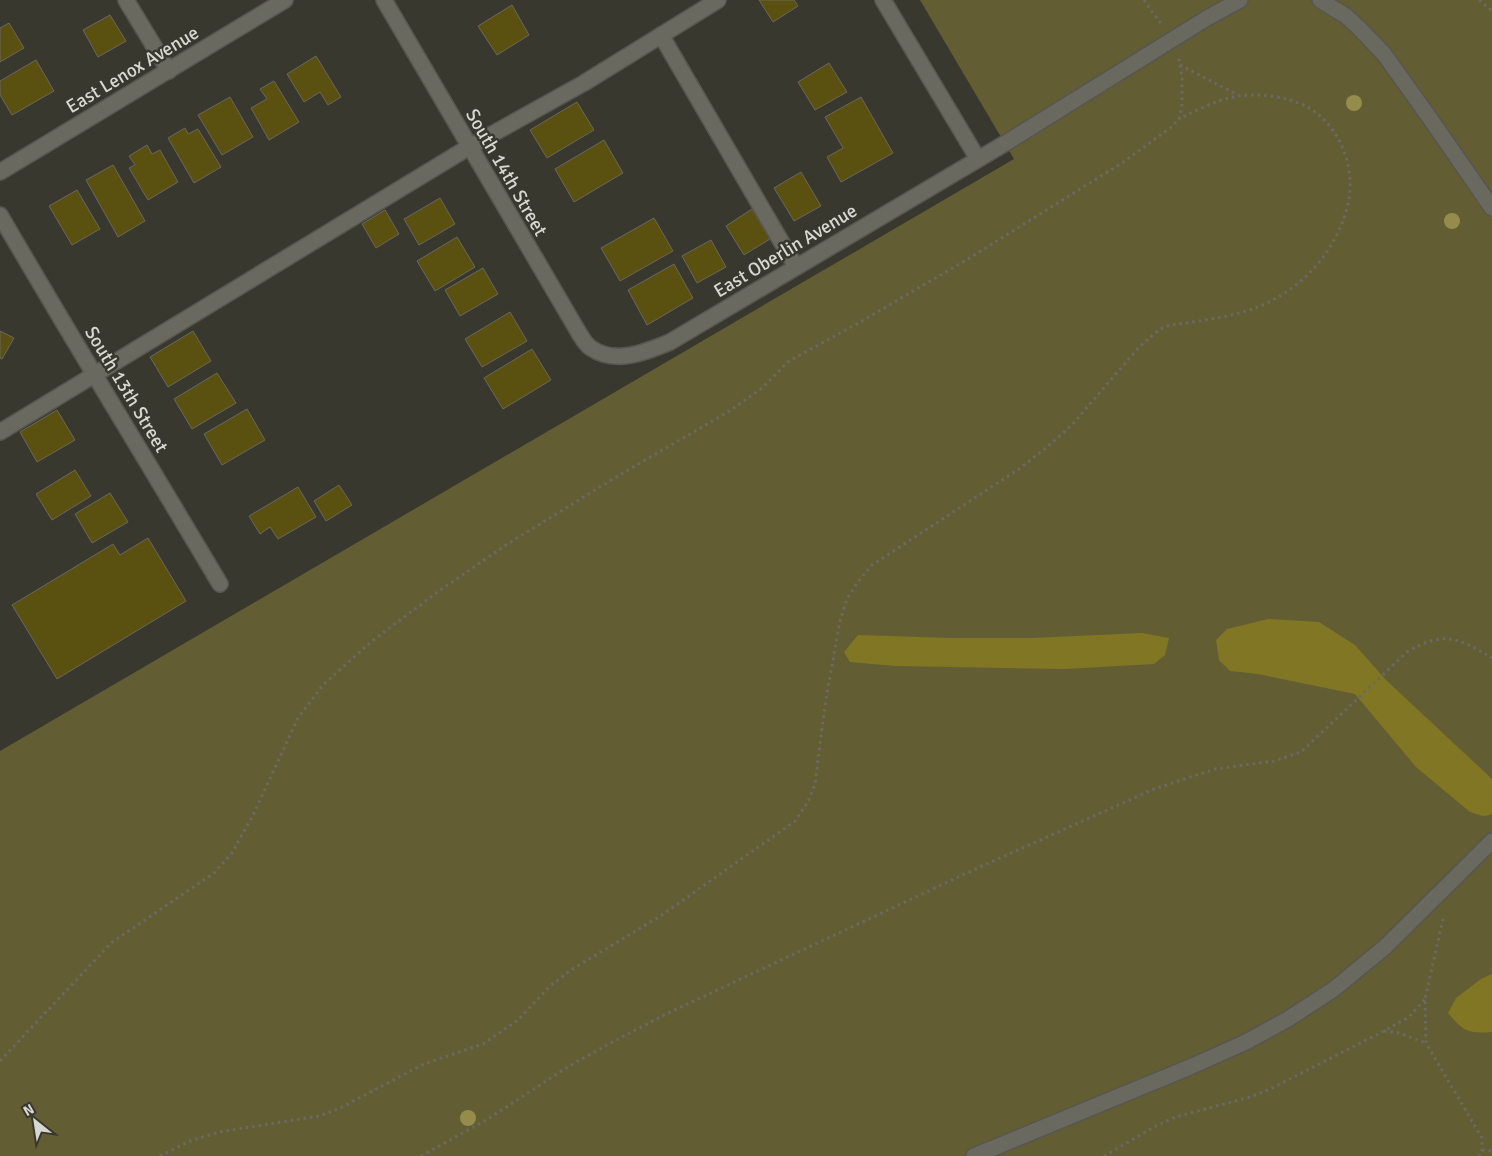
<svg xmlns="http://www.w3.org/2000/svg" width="1492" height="1156" font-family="Signika,sans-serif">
	<rect width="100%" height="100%" fill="#39382f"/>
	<!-- green -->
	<polygon fill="#635d33" points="920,0 1492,0 1492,1156 0,1156 0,751 1014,159"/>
	<!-- water -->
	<g fill="#817623">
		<polygon points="1268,619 1319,622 1355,645 1386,680 1492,779 1492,813 1490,815 1483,816 1470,812 1416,767 1355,694 1258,674 1230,671 1219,660 1216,640 1227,629"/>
		<polygon points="1142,633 1169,638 1165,655 1154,664 1065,669 895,666 850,662 844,652 858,635 952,638 1032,638"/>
		<path d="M1492,974V1032C1468,1034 1463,1031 1448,1013L1456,998L1481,979Z"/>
	</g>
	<!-- building -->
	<g fill="#5a5111" stroke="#69685e">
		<polygon points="759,0 794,0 798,6 773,22"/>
		<polygon points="512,5 529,35 497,55 478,26"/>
		<polygon points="110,15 126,41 98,57 83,30"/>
		<polygon points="9,23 24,48 0,62 0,28"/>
		<polygon points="316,56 341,97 328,105 320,92 304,102 287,74"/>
		<polygon points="36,60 54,91 12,115 0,95 0,81"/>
		<polygon points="829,63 847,92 815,110 798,82"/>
		<polygon points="274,81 299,122 269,140 251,108 267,99 260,89"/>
		<polygon points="230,97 253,137 222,155 198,115"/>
		<polygon points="861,97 893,153 841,182 827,157 843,148 825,117"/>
		<polygon points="577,102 594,130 547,158 530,130"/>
		<polygon points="185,128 188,134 198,129 221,167 194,183 168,138"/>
		<polygon points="604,140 623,173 574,202 555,169"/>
		<polygon points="147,145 152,154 160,150 178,182 148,200 129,168 135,165 129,156"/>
		<polygon points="113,165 145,221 118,237 86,180"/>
		<polygon points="801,172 821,206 794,221 774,188"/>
		<polygon points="77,190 100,229 72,245 49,206"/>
		<polygon points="440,198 455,224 419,245 404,219"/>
		<polygon points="752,209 770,239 744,255 726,226"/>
		<polygon points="385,210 399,234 376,248 362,224"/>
		<polygon points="654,218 673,251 620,281 601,248"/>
		<polygon points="457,237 475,267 435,291 417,261"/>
		<polygon points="711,240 726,267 697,283 682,256"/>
		<polygon points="674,264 693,298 647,325 628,290"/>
		<polygon points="483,268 498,294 460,316 445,290"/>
		<polygon points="510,312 527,341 482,367 465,339"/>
		<polygon points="0,331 14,338 2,359 0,358"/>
		<polygon points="193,331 211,361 168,387 150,357"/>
		<polygon points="532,349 551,380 503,409 484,378"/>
		<polygon points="217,373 236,403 192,429 174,399"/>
		<polygon points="247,409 265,440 222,465 204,434"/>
		<polygon points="57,410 75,440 37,462 20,432"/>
		<polygon points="75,470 91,496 52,520 36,494"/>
		<polygon points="339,485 352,505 326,521 314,501"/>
		<polygon points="298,487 316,517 278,539 270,527 260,534 249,516"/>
		<polygon points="110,493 128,522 92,543 75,514"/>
		<polygon points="148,538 186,601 57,679 12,605 113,544 120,555"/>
	</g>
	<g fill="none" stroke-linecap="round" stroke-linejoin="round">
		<!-- minor casing -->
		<g stroke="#57564f" stroke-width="18">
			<g id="minor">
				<polyline points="126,0 169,71"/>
				<path d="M384,0L579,333C582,338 586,345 591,348C615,365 646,352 670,342L1009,141L1207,18L1240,0"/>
				<polyline points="883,0 978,159"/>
				<polyline points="1320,0 1346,16 1360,29 1384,54 1429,117 1492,208"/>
				<polyline points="661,35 796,267"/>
				<polyline points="0,172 285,0"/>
				<path d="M0,215C72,339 147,461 220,584"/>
				<polyline points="0,432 469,147 584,83 718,0"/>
				<polyline points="974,1156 1190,1067 1246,1042 1288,1019 1334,989 1385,947 1492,841"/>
			</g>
		</g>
		<!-- path -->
		<g stroke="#6a6a62" stroke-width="3" stroke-dasharray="2.5 4" stroke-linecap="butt">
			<polyline points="1144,0 1161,24"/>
			<polyline points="1479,0 1492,11"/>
			<polyline points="1180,65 1238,95"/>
			<polyline points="1443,919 1425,999 1426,1043 1482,1138 1482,1150 1479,1156"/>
			<polyline points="1384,1031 1399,1033 1426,1043"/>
			<polyline points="0,1061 111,943 214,873 232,853 253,815 298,718 323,685 372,641 439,591 506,545 616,477 728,412 762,388 789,361 855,325 963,262 1122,163 1170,128 1179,119 1182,105 1182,79 1179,58"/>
			<polyline points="1482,1150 1492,1151"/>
			<path d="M160,1156L190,1141L219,1132L319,1116L338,1109L424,1064L483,1044L518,1020L550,986L571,970L662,915L795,821L808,802L815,784L825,705L840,621L847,599L857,583L872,565L1019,469L1047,447L1071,426L1140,346L1160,329L1170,325C1207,320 1247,316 1280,296C1313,276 1339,243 1348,204C1356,169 1341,127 1309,108C1290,97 1261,93 1239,96C1218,99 1197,110 1179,119"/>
			<path d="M421,1156L488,1119L569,1066L605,1046L666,1014L969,872L1154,789L1215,769L1274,761L1301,752L1407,652C1444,630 1458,638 1492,658"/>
			<polyline points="1104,1156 1154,1127 1175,1117 1247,1098 1268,1090 1384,1031 1409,1017 1425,999"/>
		</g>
		<!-- minor -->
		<use href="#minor" stroke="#6a695f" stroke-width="15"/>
	</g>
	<!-- trees -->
	<g fill="#958c4c">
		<circle cx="1354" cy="103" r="8"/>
		<circle cx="1452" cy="221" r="8"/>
		<circle cx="468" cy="1118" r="8"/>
	</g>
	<g text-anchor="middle" stroke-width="5" stroke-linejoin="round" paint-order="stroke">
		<!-- street labels -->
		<g font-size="19" fill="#d8d8d2" stroke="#39382f">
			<text transform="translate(132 69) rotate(-31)" y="7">East Lenox Avenue</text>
			<text transform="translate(507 172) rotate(60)" y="7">South 14th Street</text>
			<text transform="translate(785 250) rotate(-31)" y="7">East Oberlin Avenue</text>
			<text transform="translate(127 389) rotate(59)" y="7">South 13th Street</text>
		</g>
	</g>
	<!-- north arrow -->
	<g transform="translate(35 1121) rotate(330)" stroke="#39382f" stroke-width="4" paint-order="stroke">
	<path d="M0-4L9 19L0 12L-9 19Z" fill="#d8d8d2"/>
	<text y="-8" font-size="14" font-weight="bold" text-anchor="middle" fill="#d8d8d2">N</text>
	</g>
</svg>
